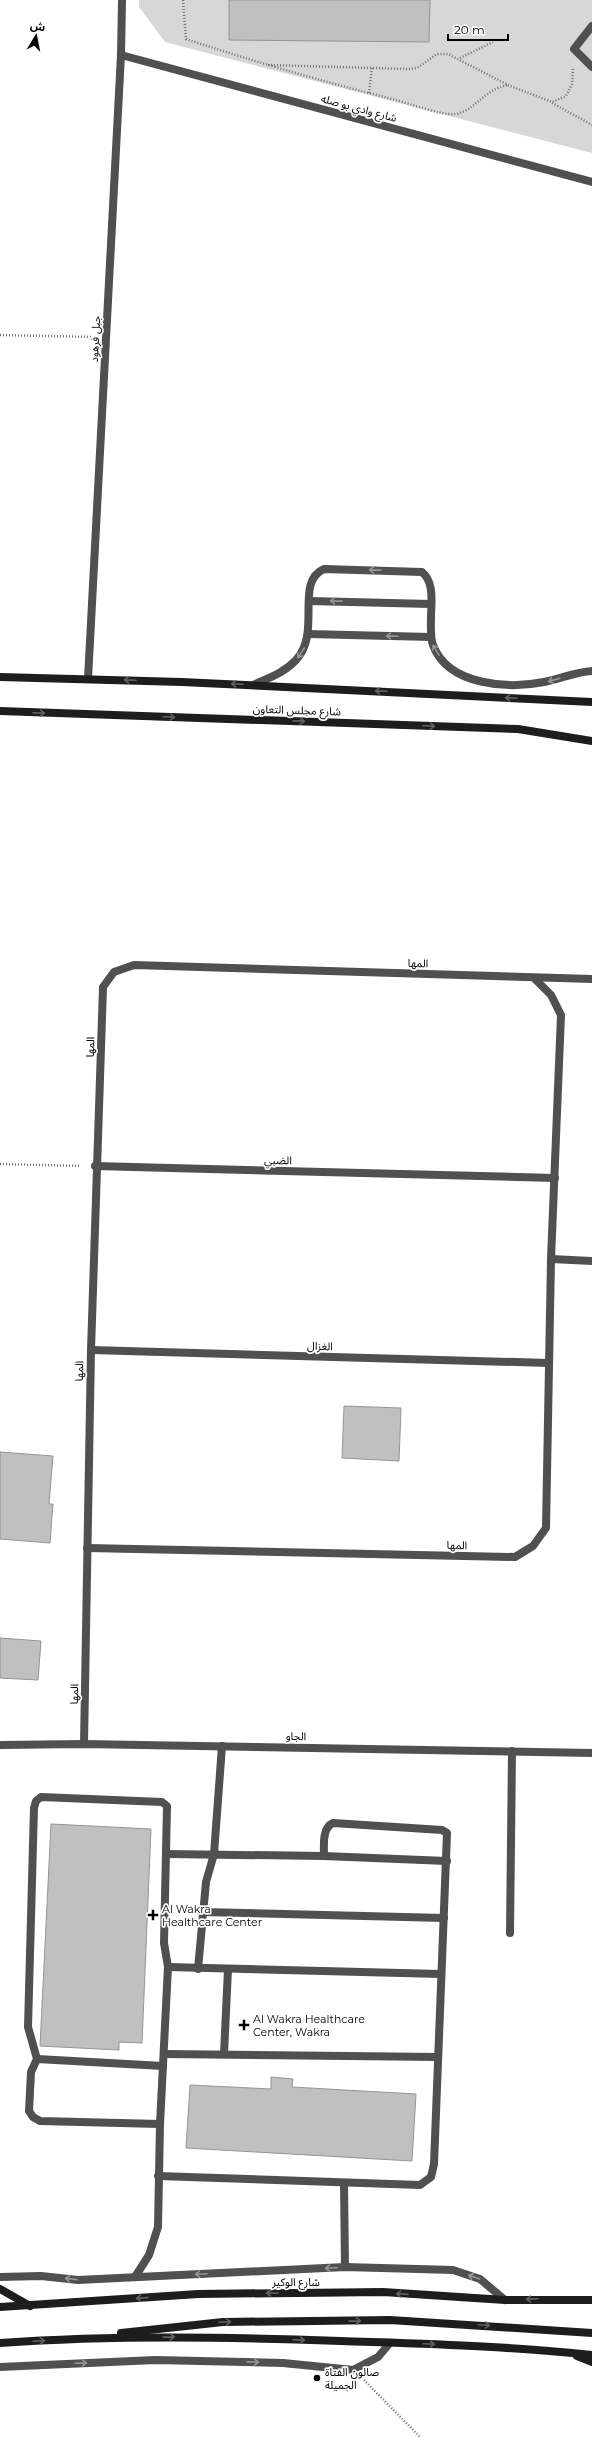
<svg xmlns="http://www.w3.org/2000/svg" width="592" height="2437" font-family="Montserrat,'Noto Sans Arabic',sans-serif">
	<rect width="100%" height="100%" fill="#fff"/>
	<!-- green -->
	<polygon fill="#d7d7d7" points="139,0 592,0 592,153 165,42 139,7"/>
	<!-- building -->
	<g fill="#c0c0c0" stroke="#949494">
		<polygon points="229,0 430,0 429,42 229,40"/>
		<polygon points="344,1406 401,1408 399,1461 342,1458"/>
		<polygon points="0,1452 53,1456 49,1504 53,1504 50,1543 0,1539"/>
		<polygon points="0,1638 41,1641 38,1680 0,1678"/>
		<polygon points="51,1824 151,1829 142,2043 119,2042 119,2050 40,2046"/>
		<polygon points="271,2077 293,2079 292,2087 416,2094 412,2161 186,2148 190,2085 271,2089"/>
	</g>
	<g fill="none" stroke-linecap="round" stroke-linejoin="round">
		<!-- path -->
		<g stroke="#727272" stroke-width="2.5" stroke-dasharray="1 2" stroke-linecap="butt">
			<path d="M183,0L186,39C255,62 325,82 396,100C411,104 442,116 456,114C476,110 484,89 508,85"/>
			<polyline points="460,58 493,42"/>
			<polyline points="268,65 409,69 417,68 437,54 448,54 508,85 552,102 566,96 572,84 573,67"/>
			<polyline points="369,93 372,68"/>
			<polyline points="552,103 592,125"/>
			<polyline points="0,335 93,337"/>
			<polyline points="0,1164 81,1166"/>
			<polyline points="364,2380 420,2437"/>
		</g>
		<!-- lane -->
		<g stroke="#505050" stroke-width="8">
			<polyline points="592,26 574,49 592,67"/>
			<polyline points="309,601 431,604"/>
			<polyline points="308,634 431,637"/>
			<path d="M253,685C268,678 284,673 296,660C322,632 294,582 324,569L422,572C435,583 431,603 431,618C431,627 430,637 433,645C448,686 509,689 544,682C560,679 575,672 592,671"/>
			<polyline points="167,1854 324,1856 447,1861"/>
			<polyline points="202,1912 444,1918"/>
			<polyline points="510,1933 512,1751"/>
			<polyline points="168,1967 440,1974"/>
			<polyline points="198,1969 206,1882 214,1854 222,1746"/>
			<polyline points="164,2054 438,2057"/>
			<polyline points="224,2054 228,1969"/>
			<polyline points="37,2059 163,2066"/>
			<path d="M158,2176L420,2185L431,2177L434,2164L447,1833L442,1830L333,1823C322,1828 324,1845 324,1856"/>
			<polyline points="344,2183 345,2267"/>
			<polyline points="135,2277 149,2255 158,2227 160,2124 168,1967 164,1943 167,1806 162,1802 41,1797 36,1801 34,1808 28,2027 37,2059 31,2072 29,2111 33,2117 40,2121 160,2124"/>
		</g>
		<!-- street -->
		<g stroke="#505050" stroke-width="8">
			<polyline points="121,55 592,182"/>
			<polyline points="88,679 121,55 122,0"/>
			<polyline points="95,1166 555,1178"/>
			<polyline points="551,1259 592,1261"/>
			<polyline points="91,1350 549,1363"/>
			<polyline points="87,1548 515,1557 533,1546 546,1528 551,1259 561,1015 551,995 534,978"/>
			<polyline points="84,1744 91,1350 103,987 114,972 134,965 592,979"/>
			<polyline points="0,1745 84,1744 592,1753"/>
			<polyline points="0,2277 41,2276 78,2280 345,2267 453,2270 480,2279 505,2300"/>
			<polyline points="0,2367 155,2360 283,2363 353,2370 378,2357 390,2343"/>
		</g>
		<!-- secondary -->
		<g stroke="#1d1d1d" stroke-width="8">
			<polyline points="0,677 182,682 592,702"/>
			<polyline points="0,711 518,729 592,741"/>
			<polyline points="0,2289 30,2306"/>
			<polyline points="0,2307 198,2294 383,2292 505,2300 592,2300"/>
			<polyline points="121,2333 223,2322 390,2320 592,2333"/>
			<path d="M0,2343C114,2335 228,2337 341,2341C425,2344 509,2346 592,2355"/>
			<polyline points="577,2356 592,2362"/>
		</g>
	</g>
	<!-- one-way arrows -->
	<defs><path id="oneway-shaft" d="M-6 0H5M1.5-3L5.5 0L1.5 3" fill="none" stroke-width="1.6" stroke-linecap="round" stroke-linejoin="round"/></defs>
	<g stroke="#969696">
		<use href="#oneway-shaft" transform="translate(375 570) rotate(-179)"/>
		<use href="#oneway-shaft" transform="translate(336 601) rotate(-179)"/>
		<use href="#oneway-shaft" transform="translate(392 636) rotate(-178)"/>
		<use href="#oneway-shaft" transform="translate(436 650) rotate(-120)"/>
		<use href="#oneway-shaft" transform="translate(301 653) rotate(123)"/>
		<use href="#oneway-shaft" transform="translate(554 680) rotate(164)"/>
		<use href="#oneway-shaft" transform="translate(331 2268) rotate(177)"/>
		<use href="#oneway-shaft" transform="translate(201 2274) rotate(177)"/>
		<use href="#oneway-shaft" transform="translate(474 2277) rotate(-161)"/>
		<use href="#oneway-shaft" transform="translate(71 2279) rotate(-174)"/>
		<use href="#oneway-shaft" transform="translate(253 2362) rotate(1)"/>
		<use href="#oneway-shaft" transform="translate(81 2363) rotate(-2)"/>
	</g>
	<g stroke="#616161">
		<use href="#oneway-shaft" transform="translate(130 680) rotate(-178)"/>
		<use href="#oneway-shaft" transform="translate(237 684) rotate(-177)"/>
		<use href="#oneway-shaft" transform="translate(381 691) rotate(-178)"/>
		<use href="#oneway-shaft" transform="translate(511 698) rotate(-177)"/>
		<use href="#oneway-shaft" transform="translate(39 713) rotate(2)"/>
		<use href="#oneway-shaft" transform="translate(169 717) rotate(2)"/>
		<use href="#oneway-shaft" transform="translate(299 721) rotate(2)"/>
		<use href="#oneway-shaft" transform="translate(429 726) rotate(2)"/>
		<use href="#oneway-shaft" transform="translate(272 2293) rotate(180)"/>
		<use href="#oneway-shaft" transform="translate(402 2294) rotate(-176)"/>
		<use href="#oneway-shaft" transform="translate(142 2298) rotate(176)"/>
		<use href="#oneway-shaft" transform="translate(532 2299) rotate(178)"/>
		<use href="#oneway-shaft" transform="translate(355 2321) rotate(-1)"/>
		<use href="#oneway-shaft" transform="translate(225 2322) rotate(-3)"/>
		<use href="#oneway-shaft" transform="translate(484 2325) rotate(3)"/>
		<use href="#oneway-shaft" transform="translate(169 2337) rotate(-1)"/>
		<use href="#oneway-shaft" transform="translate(299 2340) rotate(2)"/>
		<use href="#oneway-shaft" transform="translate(39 2341) rotate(-3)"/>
		<use href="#oneway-shaft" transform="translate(429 2344) rotate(2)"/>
	</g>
	<!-- markers -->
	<g fill="#000" stroke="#fff" stroke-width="1.5">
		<path d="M151 1909h4v4h4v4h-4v4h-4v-4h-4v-4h4z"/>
		<path d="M242 2019h4v4h4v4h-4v4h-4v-4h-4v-4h4z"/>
		<circle cx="317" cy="2378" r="4"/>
	</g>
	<g text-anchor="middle" stroke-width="3.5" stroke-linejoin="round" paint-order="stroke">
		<!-- street labels -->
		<g font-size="11" fill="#000" stroke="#fff">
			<text transform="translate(359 108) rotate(15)" y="4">شارع وادي بو صله</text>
			<text transform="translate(95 339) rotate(-87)" y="4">جبل فرهود</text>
			<text transform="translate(297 710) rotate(2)" y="4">شارع مجلس التعاون</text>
			<text transform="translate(418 963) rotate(2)" y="4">المها</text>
			<text transform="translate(90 1047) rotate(-88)" y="4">المها</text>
			<text transform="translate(278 1160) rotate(1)" y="4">الضبي</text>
			<text transform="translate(320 1346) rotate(2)" y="4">الغزال</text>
			<text transform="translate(79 1371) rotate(-89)" y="4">المها</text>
			<text transform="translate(457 1545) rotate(1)" y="4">المها</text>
			<text transform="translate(74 1694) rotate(-89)" y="4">المها</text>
			<text transform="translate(296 1736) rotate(1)" y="4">الجاو</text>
			<text x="296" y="2286">شارع الوكير</text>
		</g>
		<!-- poi labels -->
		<g font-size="11" fill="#000" stroke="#fff" text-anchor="start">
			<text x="162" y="1913">Al Wakra<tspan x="162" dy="13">Healthcare Center</tspan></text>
			<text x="253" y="2023">Al Wakra Healthcare<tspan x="253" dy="13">Center, Wakra</tspan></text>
			<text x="325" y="2376">صالون الفتاة<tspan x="325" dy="13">الجميلة</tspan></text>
		</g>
	</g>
	<!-- north arrow -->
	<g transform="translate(36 36) rotate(10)" stroke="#ffffff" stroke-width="3" paint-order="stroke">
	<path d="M0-3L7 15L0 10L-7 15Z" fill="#000000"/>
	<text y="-6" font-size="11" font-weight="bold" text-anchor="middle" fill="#000000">ش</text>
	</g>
	<!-- scale -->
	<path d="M448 34v6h60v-6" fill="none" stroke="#000000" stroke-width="2"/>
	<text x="454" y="34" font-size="12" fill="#000000" stroke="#ffffff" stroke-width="3" paint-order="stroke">20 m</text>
</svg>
